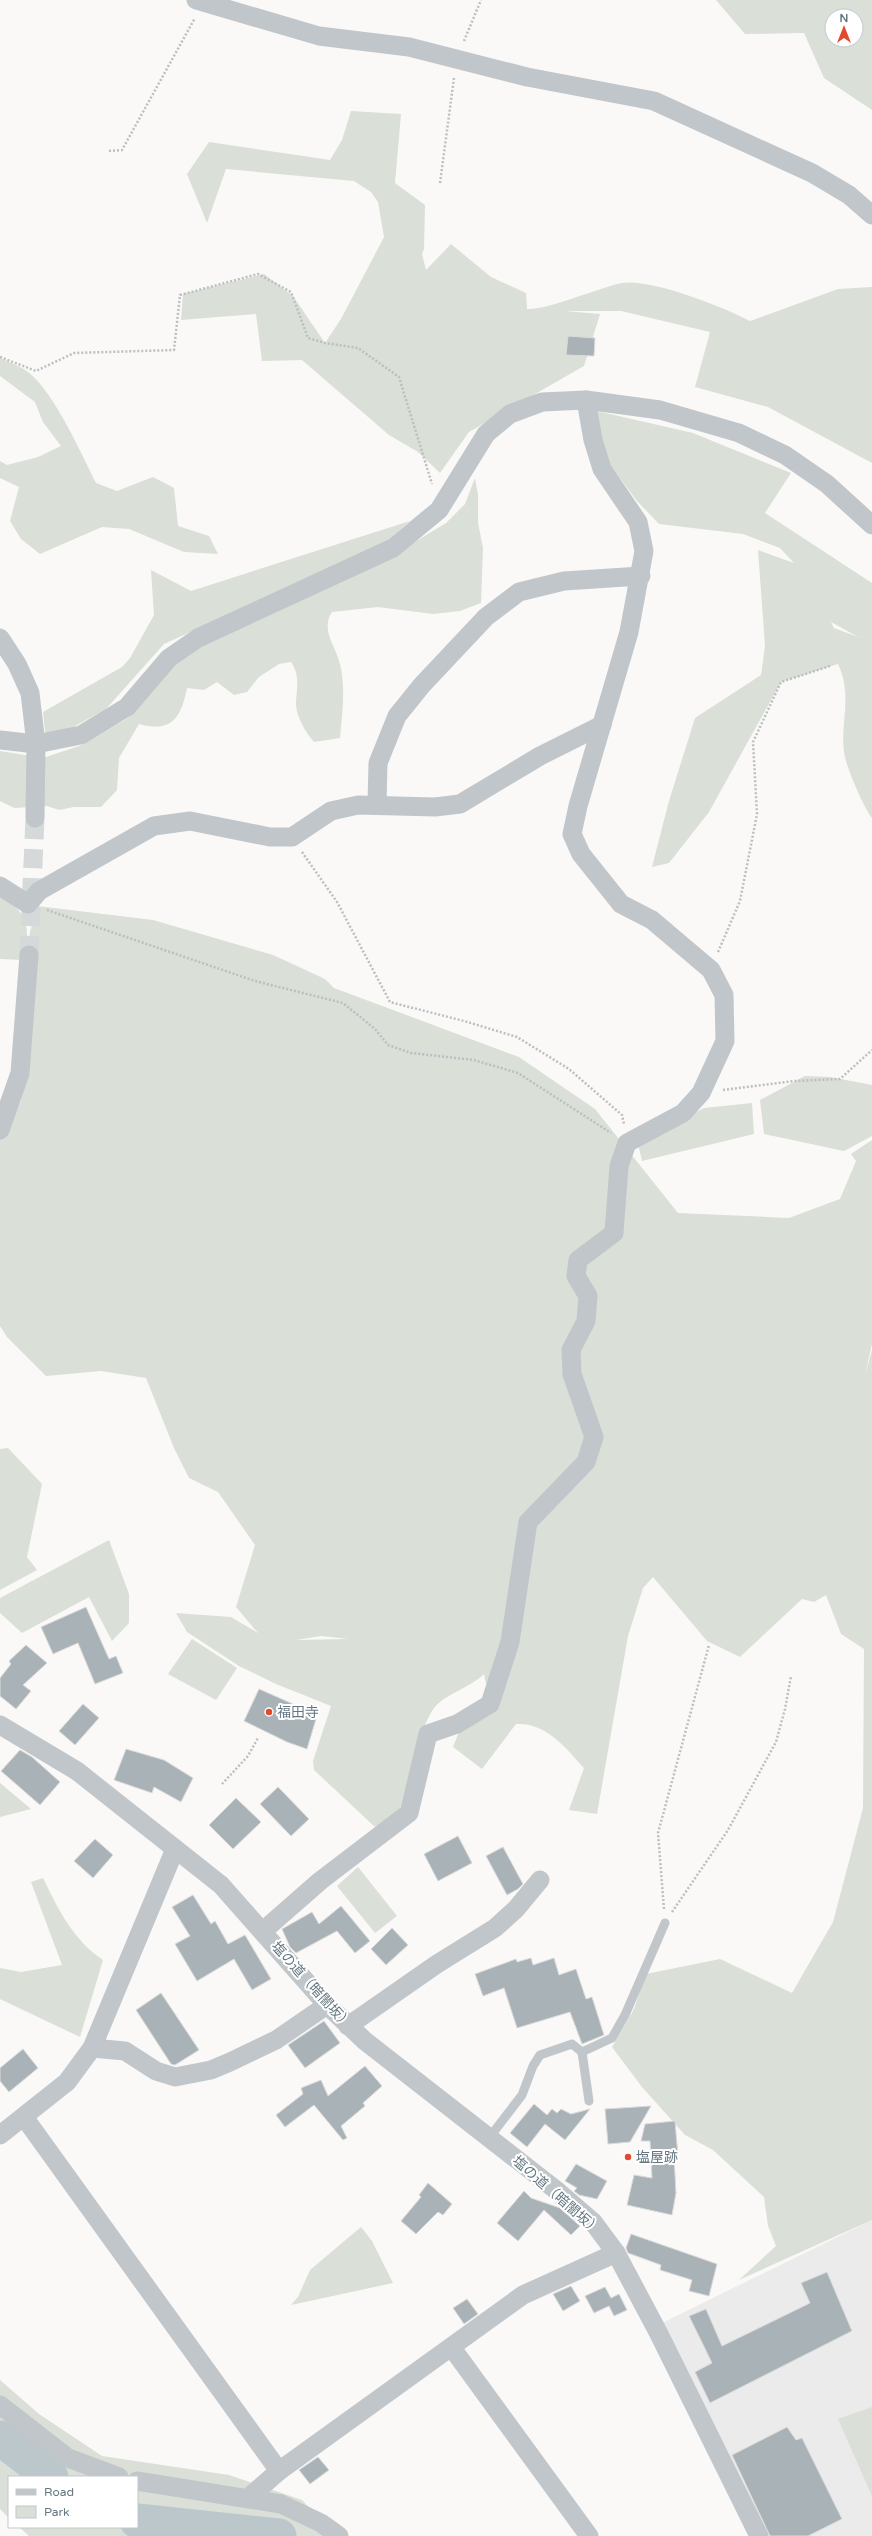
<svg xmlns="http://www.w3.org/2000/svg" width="872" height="2536" font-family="'Varela Round','Noto Sans JP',sans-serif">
	<rect width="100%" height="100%" fill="#faf9f7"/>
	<!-- built -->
	<polygon fill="#ebebeb" points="872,2220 872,2536 767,2536 662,2323"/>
	<!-- green -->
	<g fill="#dadfd7" fill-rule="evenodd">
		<path d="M716,0H872V110L824,78L804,33L745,34ZM832,16H856V40H832Z"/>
		<path d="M351,111L401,114L395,183L425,205L424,249L422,254L426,270L451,244L491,277L526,293L527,309C549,310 597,288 622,283C650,278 724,307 750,321L838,289L872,287V463L768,407L695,387L710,332L621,311H565L600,314L584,366L469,432L440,473L418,452L389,435L302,360L262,361L256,314L181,320L183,294L264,274L293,296L325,343L341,319L384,237L378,202L371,192L354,181L226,169L207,223L187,174L209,142L330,160L342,140Z"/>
		<path d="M0,358C9,362 20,366 28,372C54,392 81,453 96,483L117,491L153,477L174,488L178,526L209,536L218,554L184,552L129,529L102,527L40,554L21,539L10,521L19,487L0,478V461L7,465L38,457L61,446L43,422L35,402L0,376Z"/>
		<path d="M588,409L693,433L791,473L765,513L872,583V818C863,806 846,767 844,752C840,722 853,696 838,664L781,682L709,812L669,863L652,867L669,801L695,718L761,675L765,646L758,550L794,563L780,548L743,534L659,524L637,501L608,462ZM831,622L860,638H861L834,628Z"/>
		<path d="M475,478L478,495V523L483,548L481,603L460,611L433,614L378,607L332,612C320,630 336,646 340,664C346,688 342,714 340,738L314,742C306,733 297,718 296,705C296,690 301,676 291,662L279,664L259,677L247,692L234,695L217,682L204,690L187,688C181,718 172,733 139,724L119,758L117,790L101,807H74L59,810L47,806L14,808L0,801V751L43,758L82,745L128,718L173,663L204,640L395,554L446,523L465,504Z"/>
		<polygon points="410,521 382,545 164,644 106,709 46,742 43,712 122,667 130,658 154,615 151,570 191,591"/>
		<path d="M0,895C29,914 30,926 24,960L0,959Z"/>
		<path d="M37,906L153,920L273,955L325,979L334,988L519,1057L595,1109L678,1213L789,1218L840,1199L856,1161L851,1154L872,1140V1344L865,1375L872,1350V2220L739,2280L776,2246L768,2226L764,2197L713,2150L685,2135L642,2087L612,2047L634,2009L646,1974L720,1959L792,1993L833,1922L863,1808L864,1649L841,1634L826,1595L814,1602L802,1599L740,1657L707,1641L653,1577L643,1588L628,1636L597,1814L569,1810L584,1768C566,1748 546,1722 516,1724L482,1769L453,1747L464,1719L490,1703L484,1674C471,1687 444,1695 435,1707C420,1725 406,1787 399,1812L375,1827L314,1770L313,1761L331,1706L276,1684L239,1666L187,1632L176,1613L231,1617L258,1633L236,1607L255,1545L218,1492L189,1478L174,1448L146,1378L101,1371L46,1376L7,1337L0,1326V1119L19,1089L21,1108L18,1022L30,932ZM321,1636L348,1639L296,1640Z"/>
		<polygon points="805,1076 830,1077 872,1085 872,1136 844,1151 764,1134 760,1100"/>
		<polygon points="752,1103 754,1134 642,1161 638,1144 704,1108"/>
		<polygon points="8,1448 42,1484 27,1557 37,1570 0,1590 0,1449"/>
		<polygon points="109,1540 129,1594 129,1623 112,1641 89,1597 22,1633 0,1613 0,1598"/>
		<polygon points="192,1639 237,1668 216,1700 168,1674"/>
		<polygon points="0,1783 31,1809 0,1817"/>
		<polygon points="358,1867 397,1916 375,1933 337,1886"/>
		<path d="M43,1878C58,1909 73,1940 103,1960L80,2037L0,1999V1968L21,1972L62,1965L31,1882Z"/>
		<polygon points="361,2227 372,2241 393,2283 291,2305 298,2297 310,2270"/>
		<polygon points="0,2380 39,2414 102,2456 229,2475 302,2500 336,2536 29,2536 19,2527 137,2527 137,2477 9,2477 9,2518 0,2509"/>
		<polygon points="872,2407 872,2496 838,2419"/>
	</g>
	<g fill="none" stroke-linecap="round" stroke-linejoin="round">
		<!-- river -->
		<g stroke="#bbc7cb" stroke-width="35">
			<polyline points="0,2438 51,2477"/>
			<polyline points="137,2521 279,2536"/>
		</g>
	</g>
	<!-- building -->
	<g fill="#a8b2b7" stroke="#dcdbda">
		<polygon points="568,336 595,338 594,356 566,355"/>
		<polygon points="86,1607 109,1659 116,1656 123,1673 95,1684 78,1643 53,1654 41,1627"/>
		<polygon points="26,1645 47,1663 23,1685 31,1691 16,1709 0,1696 0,1678 11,1664 9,1661"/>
		<polygon points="259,1689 293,1704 290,1709 316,1719 307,1749 287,1742 244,1721"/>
		<polygon points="83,1704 99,1718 75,1745 59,1731"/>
		<polygon points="126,1749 164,1760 193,1778 181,1802 154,1787 152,1793 114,1780"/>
		<polygon points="20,1750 32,1757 60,1782 40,1805 1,1771"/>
		<polygon points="278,1787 309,1819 291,1836 260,1804"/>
		<polygon points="236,1798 261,1822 233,1849 209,1825"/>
		<polygon points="458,1836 472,1863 438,1881 424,1854"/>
		<polygon points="95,1839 113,1855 93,1878 74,1861"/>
		<polygon points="503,1847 523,1884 518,1889 507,1895 486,1856"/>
		<polygon points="193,1895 211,1924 215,1921 228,1944 245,1935 271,1979 252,1990 234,1959 197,1981 175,1944 190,1936 172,1907"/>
		<polygon points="341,1906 370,1941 355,1953 337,1931 296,1953 290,1947 282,1929 312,1912 319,1924"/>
		<polygon points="392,1928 408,1945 386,1965 371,1949"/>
		<polygon points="531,1958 533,1965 554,1958 559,1975 576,1969 586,1999 592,1997 604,2035 582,2044 570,2012 517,2028 504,1988 483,1996 475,1974 516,1959 517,1962"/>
		<polygon points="161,1993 199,2050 175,2065 171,2064 136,2010"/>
		<polygon points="324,2021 340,2043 305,2068 288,2045"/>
		<polygon points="23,2049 38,2068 9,2092 0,2081 0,2068"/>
		<polygon points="365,2066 382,2086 363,2103 365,2106 341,2126 347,2138 343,2140 314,2105 285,2127 276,2115 303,2094 301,2088 321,2080 328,2096"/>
		<polygon points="534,2104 547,2115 552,2109 557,2113 561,2109 571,2114 590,2109 565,2140 545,2124 527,2147 510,2133"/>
		<polygon points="651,2106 630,2142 608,2144 605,2109"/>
		<polygon points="675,2121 678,2156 674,2156 676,2193 672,2215 627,2205 634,2175 652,2178 650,2141 641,2141 645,2124"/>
		<polygon points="576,2164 607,2181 597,2199 579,2195 574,2191 577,2188 565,2181"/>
		<polygon points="428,2183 452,2204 443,2215 438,2212 416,2234 401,2221 421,2197 419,2195"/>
		<polygon points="524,2191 531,2198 560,2208 580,2226 571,2235 544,2210 518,2241 497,2223"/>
		<polygon points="631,2234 717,2264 709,2296 689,2291 692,2280 660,2270 661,2265 628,2253 626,2248"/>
		<polygon points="827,2272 852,2331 710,2403 695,2372 712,2363 689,2316 706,2309 722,2346 810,2303 801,2283"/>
		<polygon points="571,2286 580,2301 563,2311 553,2294"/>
		<polygon points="605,2287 611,2298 619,2294 627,2310 614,2316 609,2306 594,2313 585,2296"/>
		<polygon points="467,2299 478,2314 464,2324 453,2308"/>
		<polygon points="787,2427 796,2440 802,2438 842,2519 808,2536 770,2536 732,2455"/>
		<polygon points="318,2457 329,2470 310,2484 299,2470"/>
	</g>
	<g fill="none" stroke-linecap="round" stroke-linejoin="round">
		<!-- minor-tunnel -->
		<polyline stroke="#d5d9da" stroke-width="19" stroke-dasharray="19 10" stroke-linecap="butt" points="29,955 35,818"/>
		<!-- path -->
		<g stroke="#bbbfc2" stroke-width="2.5" stroke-dasharray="2 2" stroke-linecap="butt">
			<polyline points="464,41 481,0"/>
			<polyline points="109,151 122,150 195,18"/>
			<polyline points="440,183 454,78"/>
			<polyline points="0,357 36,371 74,353 174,350 180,295 258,274 291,292 308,338 325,343 358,348 399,377 432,484"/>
			<polyline points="302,852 337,902 390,1002 464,1021 517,1037 569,1069 622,1115 624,1124"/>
			<polyline points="47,910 255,981 343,1003 375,1029 388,1045 411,1053 474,1060 518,1073 611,1133"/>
			<polyline points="718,952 740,901 757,814 753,742 781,682 830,666"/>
			<polyline points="723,1090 794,1081 840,1079 872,1050"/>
			<polyline points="222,1784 248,1756 258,1738"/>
			<polyline points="664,1909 658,1833 709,1645"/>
			<polyline points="672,1912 728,1830 776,1742 785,1709 791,1676"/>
		</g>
		<!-- service -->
		<g stroke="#c1c6ca" stroke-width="9">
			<polyline points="589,2101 582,2052 612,2038 625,2015 665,1923"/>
			<polyline points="489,2138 522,2095 533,2066 540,2055 572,2044 582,2052"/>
		</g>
		<!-- minor -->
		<g stroke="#c1c6ca" stroke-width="19">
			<polyline points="196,0 319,36 409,47 527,77 654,101 812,173 849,195 872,215"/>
			<polyline points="0,638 17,664 30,693 36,744 35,818"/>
			<polyline points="0,740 36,744 81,735 127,707 169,658 198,638 393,548 439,510 486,434 510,414 542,402 586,400 660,410 739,433 785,455 827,484 872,525"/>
			<polyline points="377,804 378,763 397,716 422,685 486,617 519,592 564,581 641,576"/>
			<polyline points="0,886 28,904 39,891 154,826 190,821 270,837 292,837 331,811 358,805 435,807 460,804 540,756 602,725"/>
			<polyline points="0,1130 20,1073 29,955"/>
			<polyline points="0,1725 77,1771 221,1885 327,2005 365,2041 556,2190 593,2222 616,2253 658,2332 759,2536"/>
			<polyline points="263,1931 320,1881 409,1813 428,1734 457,1724 490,1704 510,1642 528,1522 586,1462 594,1437 572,1374 571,1350 586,1321 588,1296 576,1276 578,1260 614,1233 619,1166 627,1143 683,1113 701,1093 725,1041 724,995 711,970 652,920 621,904 581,854 572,834 578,806 629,632 644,551 638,522 602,469 593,440 586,400"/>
			<polyline points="348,2026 437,1964 495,1928 516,1909 540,1880"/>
			<polyline points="92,2048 125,2051 156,2071 175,2077 211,2070 230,2062 276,2040 327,2005"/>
			<polyline points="24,2117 279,2471"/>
			<polyline points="0,2135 67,2082 92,2048 175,1849"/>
			<polyline points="452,2348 589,2536"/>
			<polyline points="0,2405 68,2458 119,2477"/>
			<polyline points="137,2481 281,2504 321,2523 339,2536"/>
			<polyline points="248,2498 279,2471 523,2295 616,2253"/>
		</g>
	</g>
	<!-- markers -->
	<g fill="#e2492f" stroke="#fff" stroke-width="1.5">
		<circle cx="269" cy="1712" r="4"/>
		<circle cx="628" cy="2157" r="4"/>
	</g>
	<g text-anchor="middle" stroke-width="4" stroke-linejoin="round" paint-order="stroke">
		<!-- poi labels -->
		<g font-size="14" fill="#657882" stroke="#fff" text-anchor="start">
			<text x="277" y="1717">福田寺</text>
			<text x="636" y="2162">塩屋跡</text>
		</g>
		<!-- street labels -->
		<g font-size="14" fill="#657882" stroke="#fff">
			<text transform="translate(312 1985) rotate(48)" y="5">塩の道（暗闇坂）</text>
			<text transform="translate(557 2195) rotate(41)" y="5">塩の道（暗闇坂）</text>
		</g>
	</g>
	<!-- legend -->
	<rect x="8" y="2476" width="130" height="52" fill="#ffffff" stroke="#c1c9cd"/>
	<rect x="16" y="2489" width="20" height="6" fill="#c1c6ca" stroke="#c1c9cd"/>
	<text x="44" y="2496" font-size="12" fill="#657882">Road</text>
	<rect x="16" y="2506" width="20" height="12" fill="#dadfd7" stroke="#c1c9cd"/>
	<text x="44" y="2516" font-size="12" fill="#657882">Park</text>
	<!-- north arrow -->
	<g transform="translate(844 28)"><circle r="19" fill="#ffffff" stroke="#c1c9cd"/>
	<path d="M0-3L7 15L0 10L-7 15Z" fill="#e2492f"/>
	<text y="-6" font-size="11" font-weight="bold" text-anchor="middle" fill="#657882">N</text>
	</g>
</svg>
